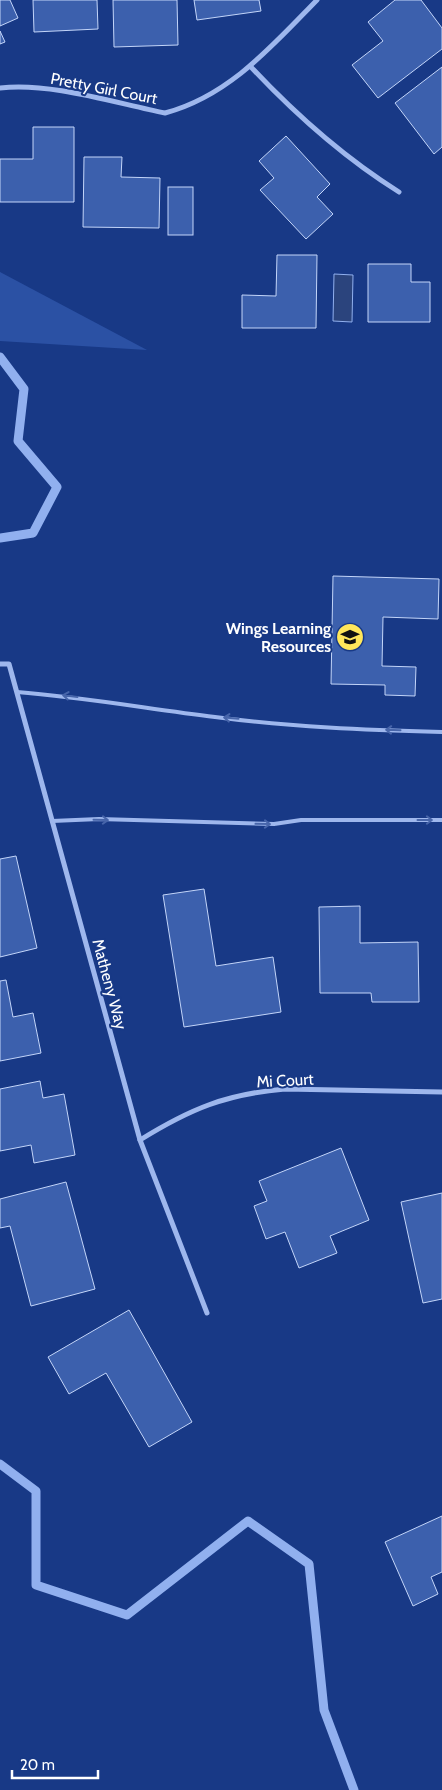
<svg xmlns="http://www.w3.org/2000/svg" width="442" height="1790" font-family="Cabin,sans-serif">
	<rect width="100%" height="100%" fill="#183986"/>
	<!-- green -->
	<polygon fill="#2b51a4" points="0,272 147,350 0,341"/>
	<!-- water -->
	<polygon fill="#2b447d" stroke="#91b0ef" points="334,274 353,275 352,322 333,321"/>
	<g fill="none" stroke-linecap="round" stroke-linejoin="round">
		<!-- stream -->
		<g stroke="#91b0ef" stroke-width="9">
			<polyline points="0,357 24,389 18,441 57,487 33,533 0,538"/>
			<polyline points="0,1464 36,1491 36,1585 127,1615 248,1521 309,1564 324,1710 354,1790"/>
		</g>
	</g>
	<!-- building -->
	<g fill="#3c60ad" stroke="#c3d5f9">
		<polygon points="0,0 10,0 18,18 0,26"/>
		<polygon points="33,0 97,0 98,29 34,32"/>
		<polygon points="113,0 177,0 178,45 114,47"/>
		<polygon points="194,0 259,0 261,11 197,20"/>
		<polygon points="395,0 421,0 442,28 442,49 378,98 352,65 383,41 368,22"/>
		<polygon points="0,31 5,42 0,44"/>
		<polygon points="442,67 442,147 434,154 395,103"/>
		<polygon points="33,127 74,127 74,202 0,202 0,159 33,159"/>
		<polygon points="286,136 330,184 317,197 333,214 306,239 260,190 274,178 259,161"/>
		<polygon points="84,157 122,157 121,177 160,178 159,228 83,227"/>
		<rect x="168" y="187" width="25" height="48"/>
		<polygon points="277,255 317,255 316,328 242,328 242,295 276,296"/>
		<polygon points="368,264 411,264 411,282 430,282 430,322 368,322"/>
		<polygon points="333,576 439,579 438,619 383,617 382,666 416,667 415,696 385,695 385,685 331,684"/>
		<polygon points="16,856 37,948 0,957 0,859"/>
		<polygon points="204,889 216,966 273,957 281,1012 184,1027 163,895"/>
		<polygon points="360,906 360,943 418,942 419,1002 372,1002 371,993 320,993 319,907"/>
		<polygon points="6,980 13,1017 33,1013 41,1053 0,1061 0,981"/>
		<polygon points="40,1081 43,1098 64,1094 75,1155 34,1163 31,1145 0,1151 0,1089"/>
		<polygon points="341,1148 369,1220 330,1236 337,1253 299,1268 285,1232 266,1239 254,1206 267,1201 259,1181"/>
		<polygon points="66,1182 95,1289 31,1306 10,1226 0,1228 0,1199"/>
		<polygon points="442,1193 442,1299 423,1303 401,1202"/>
		<polygon points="129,1310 192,1422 149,1447 106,1373 69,1394 48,1357"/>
		<polygon points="442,1516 442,1572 431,1577 438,1594 413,1606 385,1542"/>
	</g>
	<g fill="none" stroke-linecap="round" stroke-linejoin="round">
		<!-- lane -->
		<g stroke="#9eb7ed" stroke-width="4">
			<path d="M17,692C83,697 149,709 215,717C290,727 367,730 442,732"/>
			<polyline points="52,821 99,819 274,824 301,820 442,820"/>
		</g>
		<!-- street -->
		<g stroke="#9eb7ed" stroke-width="5">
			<path d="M251,67C296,115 343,157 399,192"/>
			<path d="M0,88C50,82 115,103 165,113C229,96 272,46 317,0"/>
			<polyline points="0,664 9,664 140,1140 207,1313"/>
			<path d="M140,1140C190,1109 226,1094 285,1089L442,1092"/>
		</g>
	</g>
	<!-- one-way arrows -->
	<defs><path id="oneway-shaft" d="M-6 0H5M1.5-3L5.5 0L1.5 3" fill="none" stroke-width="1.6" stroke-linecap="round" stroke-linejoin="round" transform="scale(1.25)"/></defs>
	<g stroke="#4765aa">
		<use href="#oneway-shaft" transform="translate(70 696) rotate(-173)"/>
		<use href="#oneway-shaft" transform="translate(231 718) rotate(-175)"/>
		<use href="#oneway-shaft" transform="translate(393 730) rotate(-178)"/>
		<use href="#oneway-shaft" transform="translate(101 820) rotate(1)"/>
		<use href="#oneway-shaft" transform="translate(425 820)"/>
		<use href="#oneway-shaft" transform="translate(263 824) rotate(1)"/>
	</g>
	<!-- icons -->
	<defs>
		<g id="school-disc" transform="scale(1.4375)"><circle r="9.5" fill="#ffe65a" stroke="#183986"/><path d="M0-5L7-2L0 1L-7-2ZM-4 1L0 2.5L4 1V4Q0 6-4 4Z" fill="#111"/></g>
	</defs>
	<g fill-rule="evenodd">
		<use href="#school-disc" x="350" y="637"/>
	</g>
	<g text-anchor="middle" stroke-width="4" stroke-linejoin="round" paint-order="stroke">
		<!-- street labels -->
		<g font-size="16" fill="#fff" stroke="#183986">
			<text transform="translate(104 88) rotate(11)" y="6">Pretty Girl Court</text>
			<text transform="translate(110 984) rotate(75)" y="6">Matheny Way</text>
			<text transform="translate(285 1080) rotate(-3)" y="6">Mi Court</text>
		</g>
		<!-- poi labels -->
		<g font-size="16" font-weight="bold" fill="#fff" stroke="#183986" text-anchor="end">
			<text x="331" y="634">Wings Learning<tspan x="331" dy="18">Resources</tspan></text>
		</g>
	</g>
	<!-- scale -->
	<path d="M12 1770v8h86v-8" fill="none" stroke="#ffffff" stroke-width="2.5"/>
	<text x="20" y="1770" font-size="15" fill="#ffffff" stroke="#183986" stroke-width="4" paint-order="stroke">20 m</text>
</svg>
